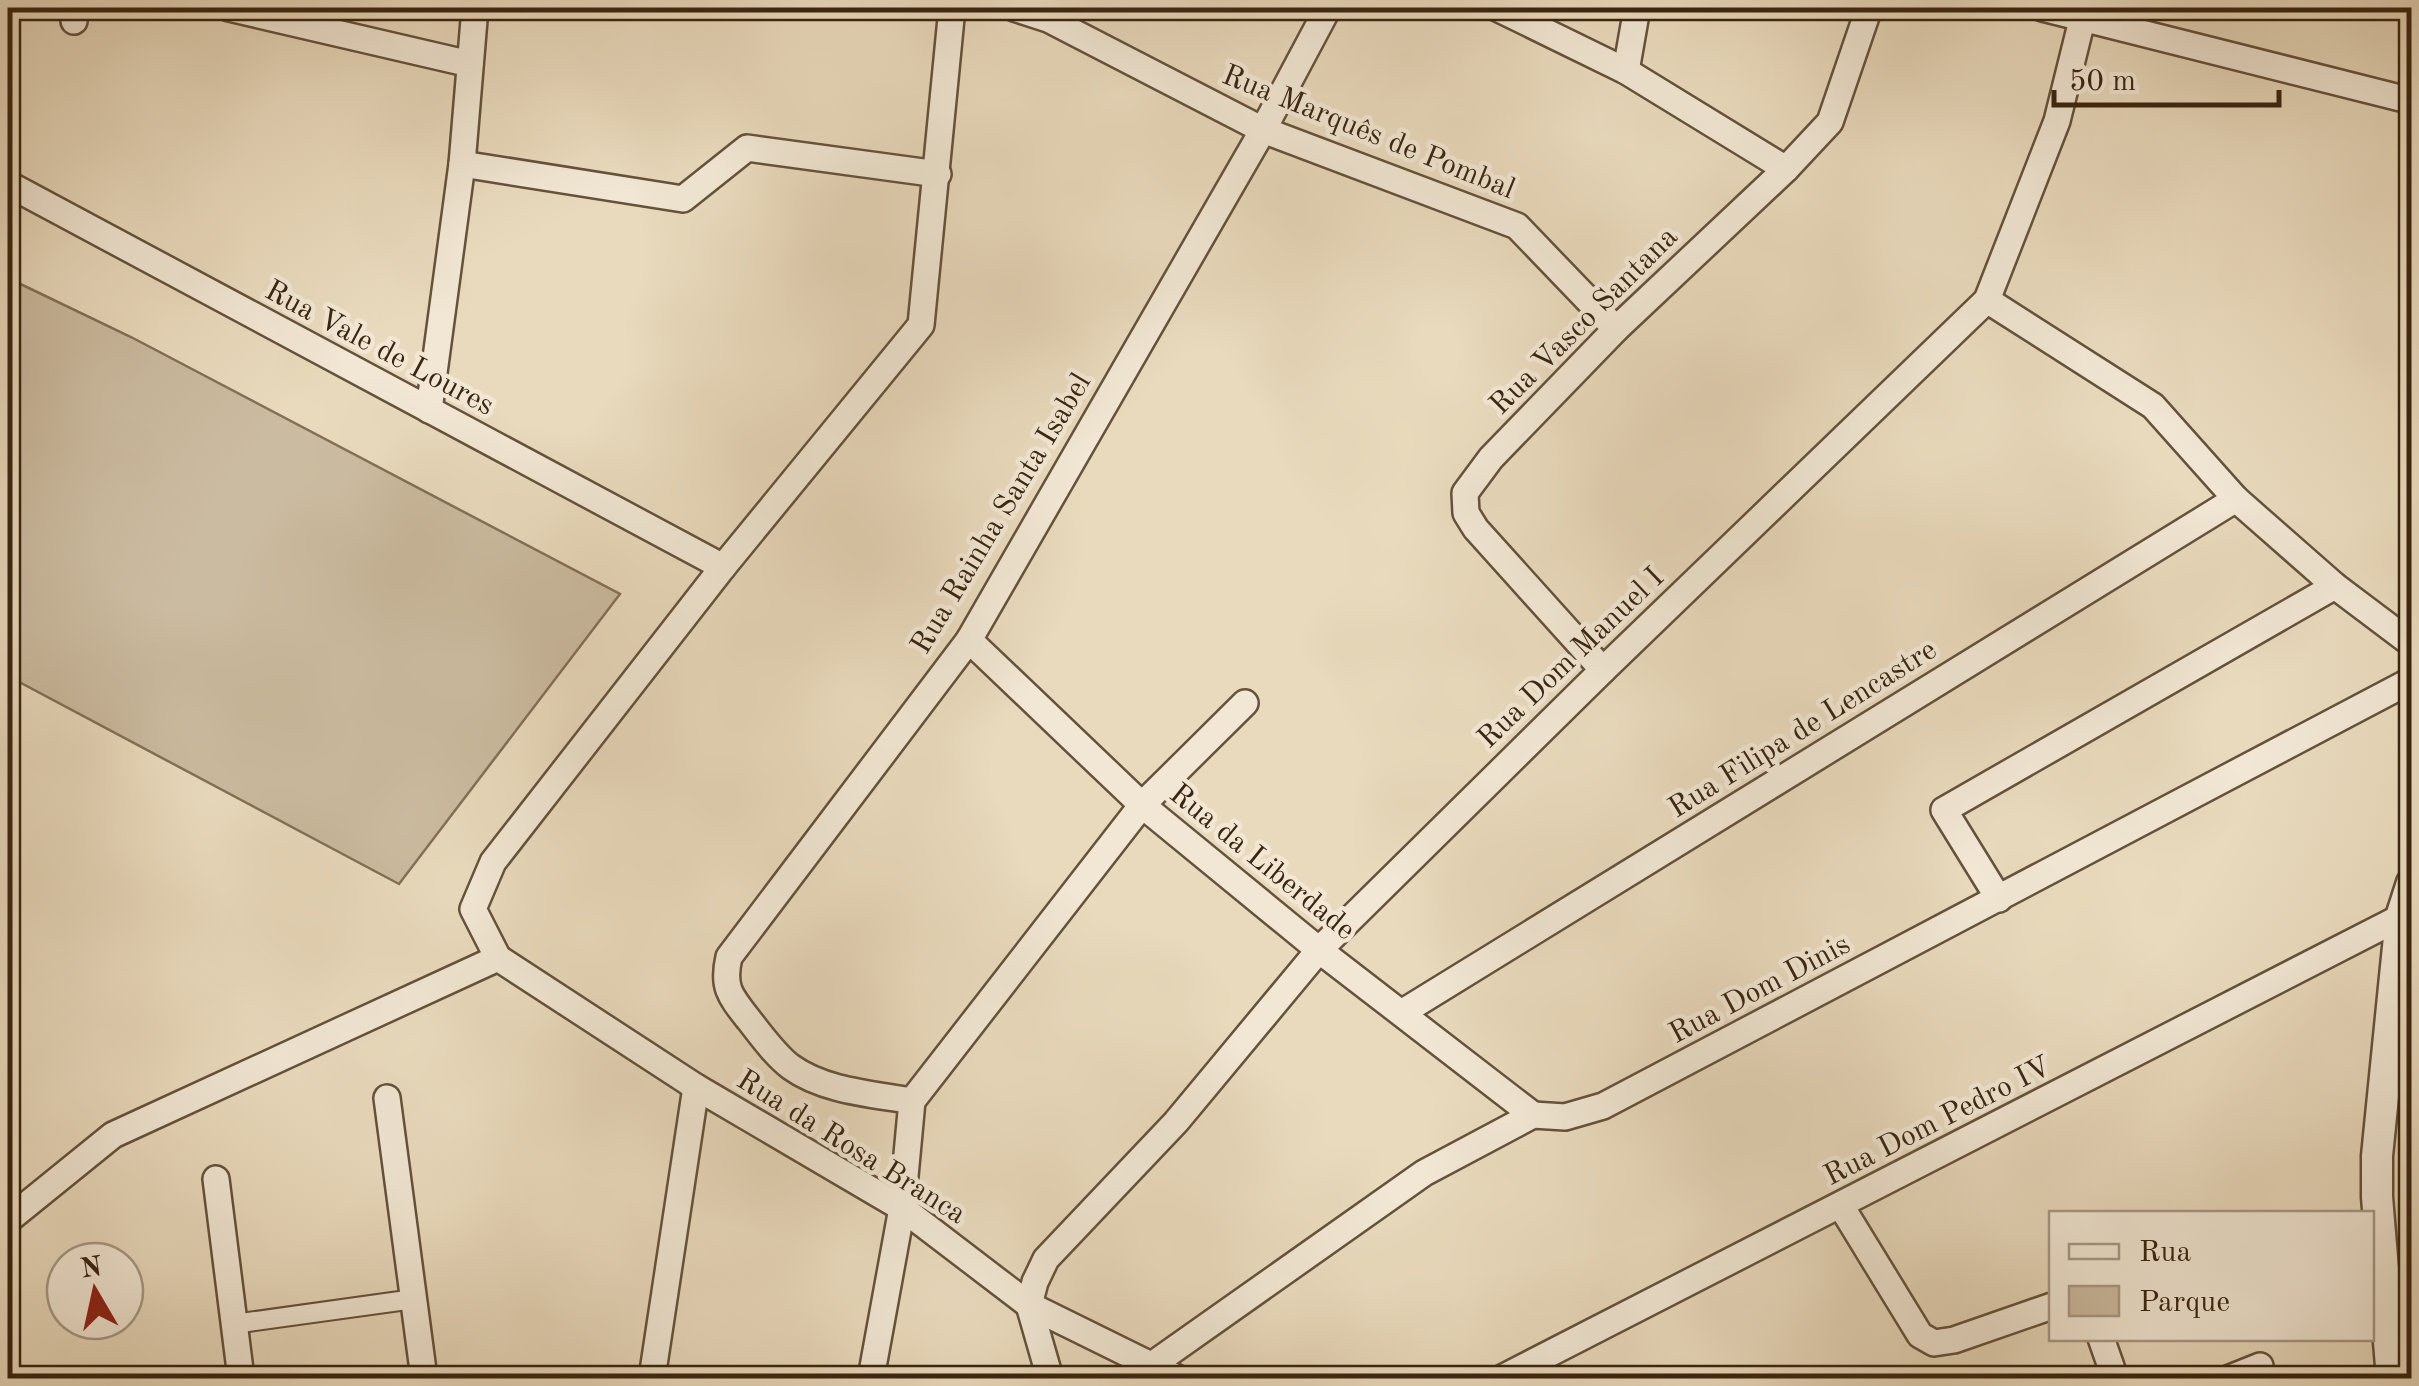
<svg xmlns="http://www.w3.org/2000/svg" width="2419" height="1386" font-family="'Old Standard TT',serif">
	<rect width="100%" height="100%" fill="#e9dabd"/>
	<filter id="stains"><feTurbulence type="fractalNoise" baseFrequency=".002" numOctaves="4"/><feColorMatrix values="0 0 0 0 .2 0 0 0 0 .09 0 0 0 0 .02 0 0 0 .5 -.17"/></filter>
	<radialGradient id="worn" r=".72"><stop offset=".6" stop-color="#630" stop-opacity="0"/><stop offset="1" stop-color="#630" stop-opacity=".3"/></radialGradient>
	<!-- green -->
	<polygon fill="#cbbba0" stroke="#827058" stroke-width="2.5" points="8,278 131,337 620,594 399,884 8,676"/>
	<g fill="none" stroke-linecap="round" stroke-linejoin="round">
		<!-- pedestrian casing -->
		<g stroke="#65523b" stroke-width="22">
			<polyline id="pedestrian" points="234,1324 414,1299"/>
		</g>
		<!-- minor casing -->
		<g stroke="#65523b" stroke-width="30">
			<g id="minor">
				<polyline points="229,8 470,64"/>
				<polyline points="1014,8 1048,19 1263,130 1517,226 1616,329"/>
				<polyline points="1497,8 1626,71 1786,169"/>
				<polyline points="2042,8 2412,101"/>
				<polyline points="74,21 75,8"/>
				<polyline points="1626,71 1637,8"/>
				<polyline points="462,164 683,199 747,148 938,174"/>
				<polyline points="8,184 723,567"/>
				<polyline points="1987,300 2153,406 2236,499 2335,586 2412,644"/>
				<polyline points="429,410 462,164 475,8"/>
				<polyline points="969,640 1142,805 1319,950 1533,1115"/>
				<polyline points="1603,670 1476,529 1466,513 1465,493 1491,458 1616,329 1786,169 1830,122 1869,8"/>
				<polyline points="1999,899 1944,810 2335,586"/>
				<polyline points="498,958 473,909 493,862 723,567 921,325 952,8"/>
				<polyline points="498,958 696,1087 902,1208 1029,1305 1177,1378"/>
				<polyline points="1403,1012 2236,499"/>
				<polyline points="387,1098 424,1378"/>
				<path d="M912,1101C873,1094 824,1091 791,1067C775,1055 761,1035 749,1020C730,996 722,987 729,957L969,640L1263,130L1328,8"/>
				<polyline points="216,1179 241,1378"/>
				<polyline points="1841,1206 1920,1335 1934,1343 1954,1340 2052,1306"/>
				<polyline points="8,1220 113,1135 498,958"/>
				<polyline points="2101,1338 2115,1378"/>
				<polyline points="1152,1365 1424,1173 1533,1115 1565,1117 1603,1106 2412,680"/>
				<polyline points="652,1378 696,1087"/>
				<polyline points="871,1378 902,1208 912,1101 1142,805 1245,703"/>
				<polyline points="1050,1378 1029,1305 1035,1282 1046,1259 1176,1122 1319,950 1603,670 1987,300 2057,121 2085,8"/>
				<polyline points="1502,1378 2401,917"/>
				<polyline points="2230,1378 2260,1366"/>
			</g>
		</g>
		<!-- tertiary casing -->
		<g stroke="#65523b" stroke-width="35">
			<polyline id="tertiary" points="2392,1378 2377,1197 2377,1156 2401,917 2412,883"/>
		</g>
		<!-- pedestrian -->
		<use href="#pedestrian" stroke="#f1e7d4" stroke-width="18"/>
		<!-- minor -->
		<use href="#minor" stroke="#f1e7d4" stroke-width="25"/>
		<!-- tertiary -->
		<use href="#tertiary" stroke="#f1e7d4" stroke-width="30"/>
	</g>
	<g text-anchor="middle" stroke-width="9" stroke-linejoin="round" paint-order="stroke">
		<!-- street labels -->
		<g font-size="30" fill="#392510" stroke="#f1e7d4">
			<text transform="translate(1369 131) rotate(22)" y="10">Rua Marquês de Pombal</text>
			<text transform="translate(1583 320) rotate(-45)" y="10">Rua Vasco Santana</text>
			<text transform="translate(380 347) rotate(28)" y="10">Rua Vale de Loures</text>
			<text transform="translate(1000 513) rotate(-59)" y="10">Rua Rainha Santa Isabel</text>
			<text transform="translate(1570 657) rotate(-44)" y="10">Rua Dom Manuel I</text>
			<text transform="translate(1802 728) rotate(-32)" y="10">Rua Filipa de Lencastre</text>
			<text transform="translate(1263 861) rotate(39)" y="10">Rua da Liberdade</text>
			<text transform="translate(1759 988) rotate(-28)" y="10">Rua Dom Dinis</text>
			<text transform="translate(1937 1120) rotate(-27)" y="10">Rua Dom Pedro IV</text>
			<text transform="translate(852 1146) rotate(32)" y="10">Rua da Rosa Branca</text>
		</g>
	</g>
	<!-- margin -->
	<rect width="2419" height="1386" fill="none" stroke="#e9dabd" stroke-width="40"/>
	<rect x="10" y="10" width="2399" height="1366" fill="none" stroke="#392510" stroke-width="5"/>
	<rect x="20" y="20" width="2379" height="1346" fill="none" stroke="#392510" stroke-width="2.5"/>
	<!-- legend -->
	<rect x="2049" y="1211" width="325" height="130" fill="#f1e7d4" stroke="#a79986" stroke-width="2.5"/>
	<rect x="2069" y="1244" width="50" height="15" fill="#f1e7d4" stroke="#a79986" stroke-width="2.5"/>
	<text x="2139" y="1261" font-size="30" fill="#392510">Rua</text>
	<rect x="2069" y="1286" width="50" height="30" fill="#cbbba0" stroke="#a79986" stroke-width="2.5"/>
	<text x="2139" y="1311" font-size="30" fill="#392510">Parque</text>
	<!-- north arrow -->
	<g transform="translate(95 1291) rotate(351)"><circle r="48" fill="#f1e7d4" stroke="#a79986" stroke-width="2.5"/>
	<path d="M0-8L18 38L0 25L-18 38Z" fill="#8f2418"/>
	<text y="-15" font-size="28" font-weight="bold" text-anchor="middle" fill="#392510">N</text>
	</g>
	<!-- scale -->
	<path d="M2054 90v15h225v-15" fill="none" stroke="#392510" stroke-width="5"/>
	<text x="2069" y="90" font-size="30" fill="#392510" stroke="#f1e7d4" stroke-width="8" paint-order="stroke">50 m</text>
	<rect width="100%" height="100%" filter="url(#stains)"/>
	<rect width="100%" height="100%" fill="url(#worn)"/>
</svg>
